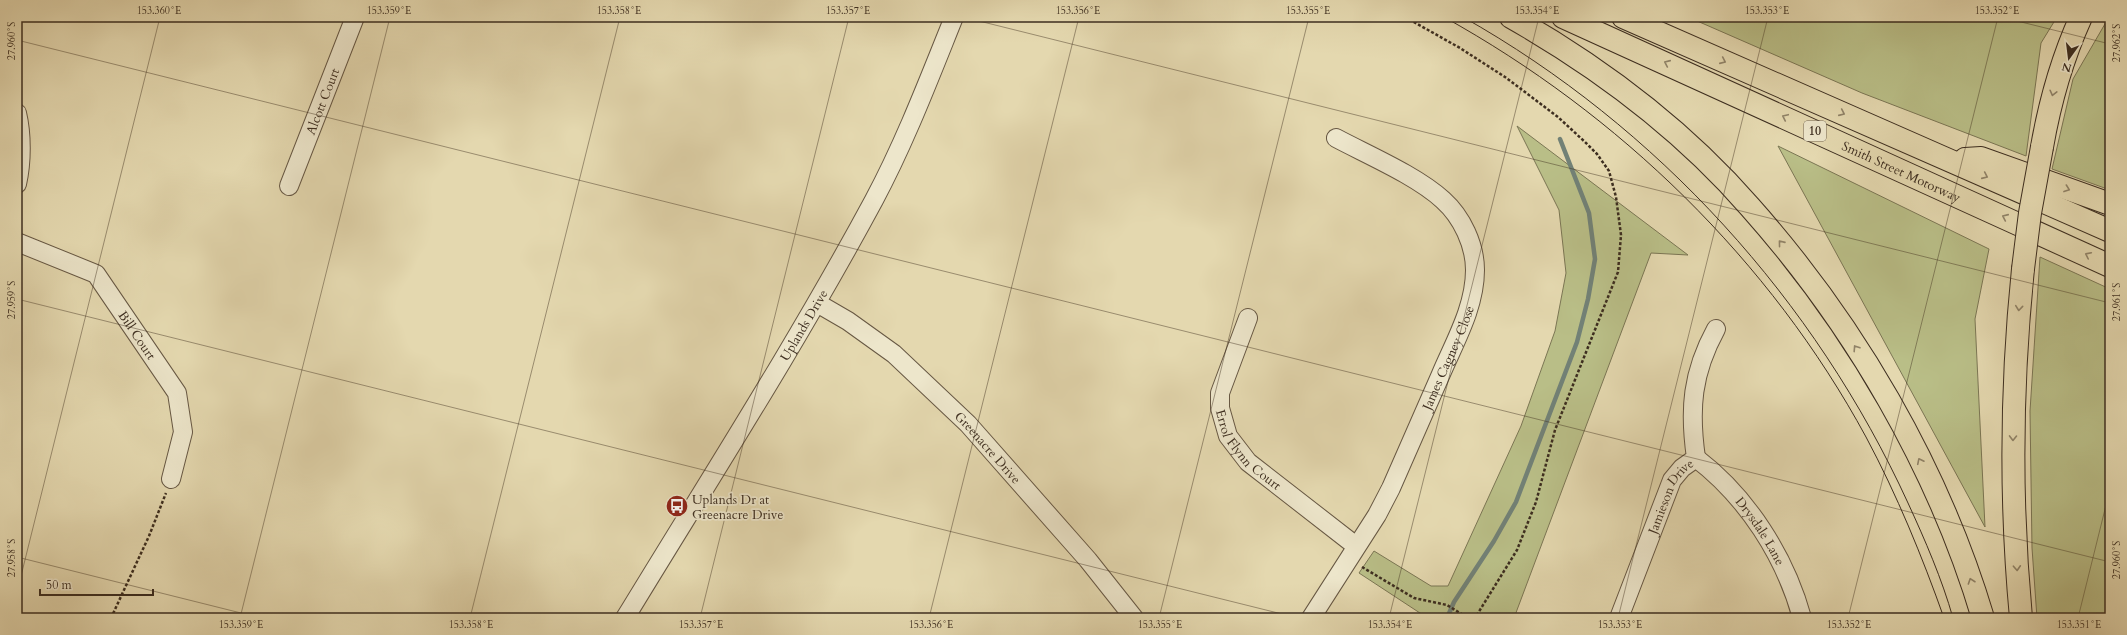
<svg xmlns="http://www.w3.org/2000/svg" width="2127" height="635" font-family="Cardo,serif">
	<rect width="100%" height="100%" fill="#e4d8af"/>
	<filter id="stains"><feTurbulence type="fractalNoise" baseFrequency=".005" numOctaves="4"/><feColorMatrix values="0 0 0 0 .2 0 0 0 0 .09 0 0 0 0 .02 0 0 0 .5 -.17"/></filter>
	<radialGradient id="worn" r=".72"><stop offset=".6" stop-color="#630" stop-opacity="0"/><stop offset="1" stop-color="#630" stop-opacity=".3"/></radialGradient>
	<!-- green -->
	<g fill="#b9be87" stroke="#7b7654">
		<polygon points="1688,17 2057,17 2041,43 2026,156 1862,93"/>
		<polygon points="2109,17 2110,17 2110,190 2052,169 2073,79"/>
		<polygon points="1517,126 1688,255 1651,253 1514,618 1421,618 1423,615 1359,573 1374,551 1431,586 1448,586 1521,426 1555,331 1566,273 1559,210"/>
		<polygon points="1778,146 1989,249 1975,319 1985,527"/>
		<polygon points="2040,257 2110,289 2110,618 2037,618 2032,548 2030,411"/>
	</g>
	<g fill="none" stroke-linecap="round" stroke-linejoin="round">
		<!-- stream -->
		<polyline stroke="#728176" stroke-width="4.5" points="1447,618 1454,602 1494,541 1516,502 1577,342 1588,299 1595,259 1589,213 1560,139"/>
		<!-- minor casing -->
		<g stroke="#675844" stroke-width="20">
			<g id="minor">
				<path d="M17,113C22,134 22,162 17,184"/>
				<path id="s1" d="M289,186L355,17"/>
				<path id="s2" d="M17,242L96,274L177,393L183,432L171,479"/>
				<path id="s3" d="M817,303L848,321L894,354L968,424L1088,560L1134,618"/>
				<path id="s4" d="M1248,318L1220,393V408L1228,436L1248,462L1356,546"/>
				<path id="s5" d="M1696,458C1747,497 1785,556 1802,618"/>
				<path id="s6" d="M625,618C709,480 797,343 874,200C905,142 929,79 954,17"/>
				<path id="s7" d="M1311,618L1377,515L1391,488C1408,450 1424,412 1441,374C1455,341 1475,307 1475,270C1475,245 1462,217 1443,200C1417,176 1368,155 1336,138"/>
				<path id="s8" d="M1619,618L1672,480L1682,468L1696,458C1689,409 1692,373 1716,329"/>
			</g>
		</g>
		<!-- highway casing -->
		<g stroke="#3d2e20" stroke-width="24">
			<g id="highway">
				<path d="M1511,17C1599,67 1683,130 1750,207C1854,324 1938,467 1983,618"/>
				<path id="s9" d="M1563,17L2110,266"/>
				<polyline points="1623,17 2110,231"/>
				<path d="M2042,147C2050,101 2062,59 2081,17"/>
				<polyline points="1965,159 1981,158 2110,204"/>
				<path d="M2021,618C2010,501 2011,386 2023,269"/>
			</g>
		</g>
		<!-- path -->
		<g stroke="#3d2e20" stroke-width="2.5" stroke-dasharray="3 2" stroke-linecap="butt">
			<polyline points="1405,17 1460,48 1505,77 1558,117 1585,142 1597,154 1609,171 1616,197 1621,235 1618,272 1555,430 1536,502 1517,550 1475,618"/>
			<polyline points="1362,567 1414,598 1447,605 1468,618"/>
			<polyline points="111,618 149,536 166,493"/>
		</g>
		<!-- minor -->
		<use href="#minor" stroke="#ede6cb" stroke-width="18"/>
		<!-- highway -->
		<use href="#highway" stroke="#e4d8af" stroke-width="22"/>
		<!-- tram -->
		<g stroke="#3d2e20" stroke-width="1">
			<path d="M1444,17C1619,114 1770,260 1866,437C1897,495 1922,556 1944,618"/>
			<path d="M1463,17C1658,127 1815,300 1908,503C1925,540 1942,579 1953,618"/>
		</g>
		<!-- highway-bridge casing -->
		<g stroke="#3d2e20" stroke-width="24" stroke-linecap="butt">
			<polyline id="highway-bridge" points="2023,269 2030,213 2042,147"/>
		</g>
		<!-- highway-bridge -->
		<use href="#highway-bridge" stroke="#e4d8af" stroke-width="22"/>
	</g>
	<!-- one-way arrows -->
	<defs><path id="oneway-chevron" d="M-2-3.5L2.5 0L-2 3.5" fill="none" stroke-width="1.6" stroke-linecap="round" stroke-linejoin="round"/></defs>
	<g stroke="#908368">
		<use href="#oneway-chevron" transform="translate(1723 61) rotate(24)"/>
		<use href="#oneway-chevron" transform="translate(1667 63) rotate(-156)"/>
		<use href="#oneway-chevron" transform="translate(2053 93) rotate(104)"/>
		<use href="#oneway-chevron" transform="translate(1842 113) rotate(24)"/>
		<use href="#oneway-chevron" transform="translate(1785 117) rotate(-155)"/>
		<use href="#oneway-chevron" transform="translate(1985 176) rotate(24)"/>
		<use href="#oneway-chevron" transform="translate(2067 189) rotate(20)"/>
		<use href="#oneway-chevron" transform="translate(2005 217) rotate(-156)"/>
		<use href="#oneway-chevron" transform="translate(1781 243) rotate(-129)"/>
		<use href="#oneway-chevron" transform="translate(2088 255) rotate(-154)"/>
		<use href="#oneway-chevron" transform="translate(2019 308) rotate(96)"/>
		<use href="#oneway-chevron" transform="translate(1856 348) rotate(-123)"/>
		<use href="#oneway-chevron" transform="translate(2013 438) rotate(91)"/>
		<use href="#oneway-chevron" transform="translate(1920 461) rotate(-116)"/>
		<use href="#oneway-chevron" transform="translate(2017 568) rotate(87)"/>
		<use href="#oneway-chevron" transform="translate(1971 581) rotate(-109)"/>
	</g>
	<!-- ticks -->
	<path fill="none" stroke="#3d2e20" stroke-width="1" stroke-opacity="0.45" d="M963,17L2110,303M2001,17L2110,44M17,40L2110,562M17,299L1298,618M17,557L261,618M17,592L160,17M240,618L390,17M470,618L620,17M700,618L849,17M929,618L1079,17M1159,618L1309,17M1389,618L1539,17M1618,618L1768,17M1848,618L1998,17M2078,618L2110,489"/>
	<!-- icons -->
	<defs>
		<g id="bus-disc" transform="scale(1.15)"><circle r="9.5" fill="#8f2418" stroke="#ede6cb"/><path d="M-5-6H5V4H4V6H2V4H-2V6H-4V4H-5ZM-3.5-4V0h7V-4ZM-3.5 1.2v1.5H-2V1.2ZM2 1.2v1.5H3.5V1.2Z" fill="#fff"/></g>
	</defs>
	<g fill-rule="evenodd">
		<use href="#bus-disc" x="677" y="506"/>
	</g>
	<g text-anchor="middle" stroke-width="3.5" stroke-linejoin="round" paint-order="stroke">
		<!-- shield labels -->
		<rect fill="#ede6cb" stroke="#726553" stroke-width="1" x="1804" y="121" width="22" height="20" rx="3"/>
		<g font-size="12" font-weight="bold" fill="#3d2e20">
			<text x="1815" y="135">10</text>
		</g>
		<!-- street labels -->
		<g font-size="13" fill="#3d2e20" stroke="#ede6cb">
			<text dy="5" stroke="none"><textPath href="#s1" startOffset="91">Alcott Court</textPath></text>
			<text dy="5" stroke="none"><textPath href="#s9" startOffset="372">Smith Street Motorway</textPath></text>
			<text dy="5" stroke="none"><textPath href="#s6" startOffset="343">Uplands Drive</textPath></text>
			<text dy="5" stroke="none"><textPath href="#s2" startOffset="159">Bill Court</textPath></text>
			<text dy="5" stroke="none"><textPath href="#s7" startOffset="295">James Cagney Close</textPath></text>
			<text dy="5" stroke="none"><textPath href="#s4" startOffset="147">Errol Flynn Court</textPath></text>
			<text dy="5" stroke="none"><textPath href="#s3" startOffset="225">Greenacre Drive</textPath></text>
			<text dy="5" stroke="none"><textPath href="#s8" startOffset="133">Jamieson Drive</textPath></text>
			<text dy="5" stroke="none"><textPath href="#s5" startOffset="98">Drysdale Lane</textPath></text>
		</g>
		<!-- poi labels -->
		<g font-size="13" fill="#3d2e20" stroke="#ede6cb" text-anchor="start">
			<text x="692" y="504">Uplands Dr at<tspan x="692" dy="15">Greenacre Drive</tspan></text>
		</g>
	</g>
	<!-- margin -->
	<rect width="2127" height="635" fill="none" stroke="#e4d8af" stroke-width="44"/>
	<!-- north arrow -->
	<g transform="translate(2069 58) rotate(194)" stroke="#ede6cb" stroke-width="3" paint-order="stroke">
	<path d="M0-3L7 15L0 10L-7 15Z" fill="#3d2e20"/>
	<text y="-6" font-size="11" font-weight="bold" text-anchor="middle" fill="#3d2e20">N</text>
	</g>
	<!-- scale -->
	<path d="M40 589v6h113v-6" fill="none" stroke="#3d2e20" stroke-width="2"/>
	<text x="46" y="589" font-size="12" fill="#3d2e20" stroke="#ede6cb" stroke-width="3" paint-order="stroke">50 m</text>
	<rect x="22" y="22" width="2083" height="591" fill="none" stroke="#3d2e20" stroke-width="1.5"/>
	<g font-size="10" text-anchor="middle" fill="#3d2e20">
		<text x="159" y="14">153.360°E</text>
		<text x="389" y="14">153.359°E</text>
		<text x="619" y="14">153.358°E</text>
		<text x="848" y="14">153.357°E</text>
		<text x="1078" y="14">153.356°E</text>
		<text x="1308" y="14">153.355°E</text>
		<text x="1537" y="14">153.354°E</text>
		<text x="1767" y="14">153.353°E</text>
		<text x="1997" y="14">153.352°E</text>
		<text transform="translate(11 41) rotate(-90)" y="4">27.960°S</text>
		<text transform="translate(2116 43) rotate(-90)" y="4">27.962°S</text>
		<text transform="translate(11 300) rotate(-90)" y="4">27.959°S</text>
		<text transform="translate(2116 302) rotate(-90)" y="4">27.961°S</text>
		<text transform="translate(11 558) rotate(-90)" y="4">27.958°S</text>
		<text transform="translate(2116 560) rotate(-90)" y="4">27.960°S</text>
		<text x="241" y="628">153.359°E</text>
		<text x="471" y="628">153.358°E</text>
		<text x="701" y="628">153.357°E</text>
		<text x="931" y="628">153.356°E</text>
		<text x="1160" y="628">153.355°E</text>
		<text x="1390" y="628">153.354°E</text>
		<text x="1620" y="628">153.353°E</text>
		<text x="1849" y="628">153.352°E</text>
		<text x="2079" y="628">153.351°E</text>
	</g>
	<rect width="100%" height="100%" filter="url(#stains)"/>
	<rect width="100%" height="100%" fill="url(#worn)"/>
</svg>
